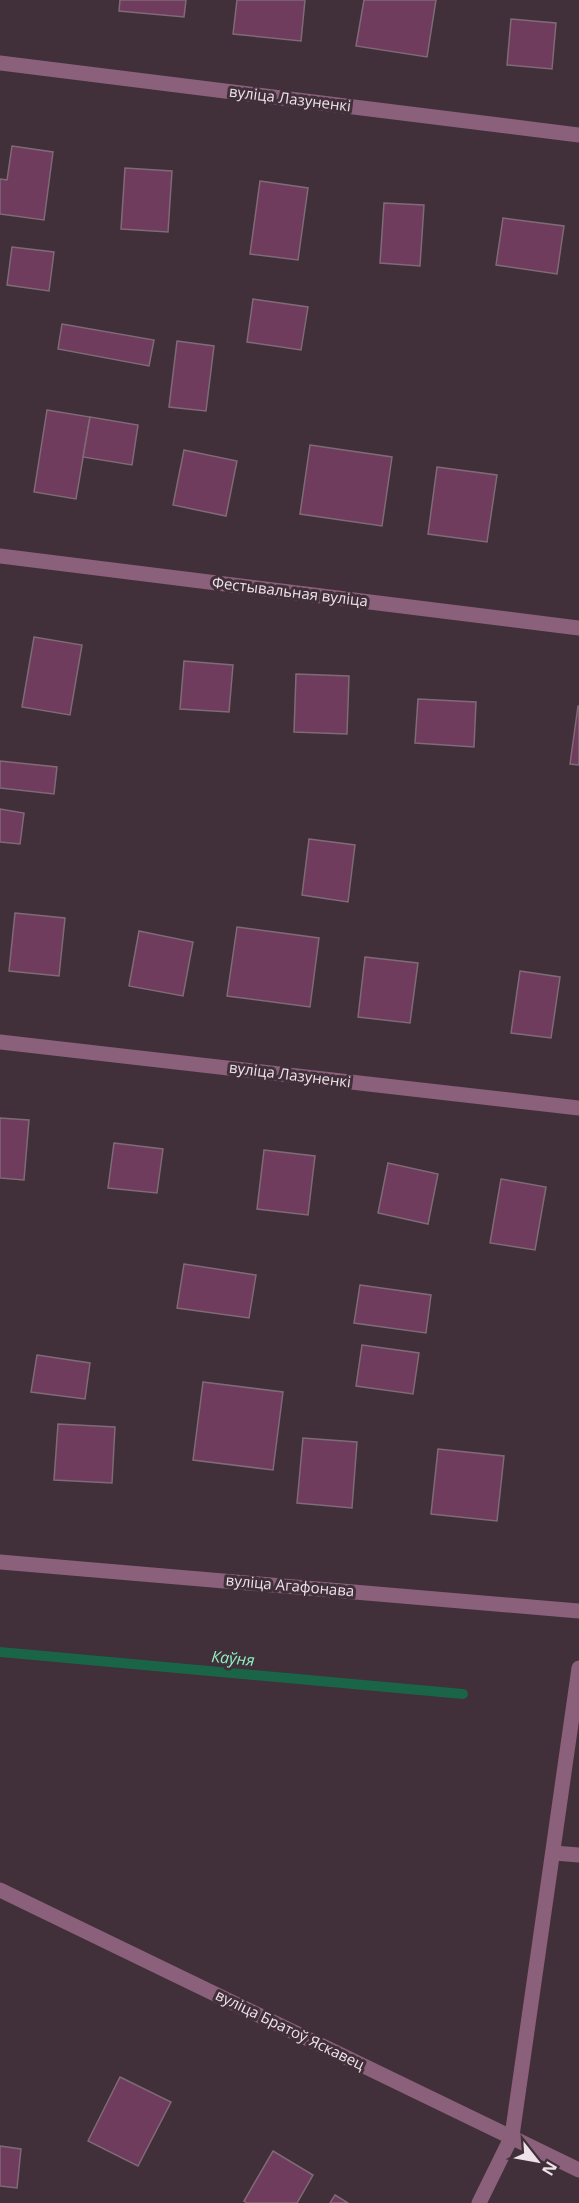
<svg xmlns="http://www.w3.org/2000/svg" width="579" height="2203" font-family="'Open Sans',sans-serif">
	<rect width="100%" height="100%" fill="#412f3a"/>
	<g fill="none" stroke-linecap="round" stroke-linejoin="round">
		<!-- stream -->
		<polyline stroke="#1a6447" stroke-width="10" points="0,1652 463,1694"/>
	</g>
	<!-- building -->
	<g fill="#6f3c5d" stroke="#7f6a76" stroke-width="1.5">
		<polygon points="120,0 186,0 184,17 119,11"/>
		<polygon points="237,0 305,0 301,41 233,34"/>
		<polygon points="364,0 436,0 427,57 356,46"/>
		<polygon points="511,19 556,23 552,69 507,65"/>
		<polygon points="12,146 53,152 44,220 0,214 0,179 7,180"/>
		<polygon points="125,168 172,171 168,232 121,229"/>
		<polygon points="260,181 308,188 298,260 250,254"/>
		<polygon points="384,203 424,205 420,266 380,263"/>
		<polygon points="503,218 564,226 557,274 496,265"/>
		<polygon points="12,247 54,252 49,291 7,285"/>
		<polygon points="253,299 308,307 301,350 247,342"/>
		<polygon points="62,324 154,340 149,366 58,349"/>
		<polygon points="177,341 214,346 206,411 169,407"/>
		<polygon points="47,410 90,417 76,499 34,492"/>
		<polygon points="90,417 138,425 132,465 83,457"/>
		<polygon points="310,445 392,457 382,526 300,514"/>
		<polygon points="184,450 237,461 226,516 173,505"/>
		<polygon points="437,467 497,475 487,542 428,534"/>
		<polygon points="34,637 82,645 70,715 22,707"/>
		<polygon points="184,661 233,665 229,712 180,709"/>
		<polygon points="296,674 349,676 347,734 294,732"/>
		<polygon points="418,699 476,702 474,747 415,743"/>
		<polygon points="578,706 579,706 579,765 570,764"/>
		<polygon points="0,761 57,767 54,794 0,788"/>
		<polygon points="0,809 24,813 20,844 0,842"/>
		<polygon points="309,839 355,845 348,902 302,895"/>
		<polygon points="15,913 65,918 59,976 9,971"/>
		<polygon points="237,927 319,938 310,1007 227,996"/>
		<polygon points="139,931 193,942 183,996 129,986"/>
		<polygon points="365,957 418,963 410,1023 358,1017"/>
		<polygon points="520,971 560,977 551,1038 511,1033"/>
		<polygon points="0,1118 29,1120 24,1180 0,1178"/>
		<polygon points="114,1143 163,1149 157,1193 108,1188"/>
		<polygon points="264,1150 315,1156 308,1215 257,1209"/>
		<polygon points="388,1163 438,1174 428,1224 378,1213"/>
		<polygon points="501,1179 546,1187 535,1250 490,1243"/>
		<polygon points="184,1264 256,1275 249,1318 177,1308"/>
		<polygon points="360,1285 431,1295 426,1333 354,1323"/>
		<polygon points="362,1345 419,1353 413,1394 356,1386"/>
		<polygon points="37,1355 90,1363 85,1399 31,1392"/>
		<polygon points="203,1382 283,1392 273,1470 193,1460"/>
		<polygon points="58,1424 115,1427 112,1483 54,1480"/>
		<polygon points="303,1438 357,1442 352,1508 297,1503"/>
		<polygon points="438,1449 504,1456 497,1521 431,1514"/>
		<polygon points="120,2077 171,2102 138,2166 88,2141"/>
		<polygon points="0,2146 21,2149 17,2188 0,2186"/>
		<polygon points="273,2151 313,2175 297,2203 247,2203 244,2201"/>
		<polygon points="335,2195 348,2203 330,2203"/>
	</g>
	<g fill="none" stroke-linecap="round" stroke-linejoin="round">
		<!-- minor -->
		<g stroke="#8a607a" stroke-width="15">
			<polyline points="0,63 579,135"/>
			<polyline points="0,556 579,628"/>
			<polyline points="0,1042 579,1108"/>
			<polyline points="0,1562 579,1611"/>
			<polyline points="554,1853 579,1855"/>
			<polyline points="0,1890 579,2170"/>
			<polyline points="479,2203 512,2136 579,1668"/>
		</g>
	</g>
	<g text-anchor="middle" stroke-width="6" stroke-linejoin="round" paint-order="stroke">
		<!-- street labels -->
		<g font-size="15" fill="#eee2e9" stroke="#412f3a">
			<text transform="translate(290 99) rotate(7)" y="5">вуліца Лазуненкі</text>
			<text transform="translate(290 592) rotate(7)" y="5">Фестывальная вуліца</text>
			<text transform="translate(290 1075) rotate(7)" y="5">вуліца Лазуненкі</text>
			<text transform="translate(290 1586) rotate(5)" y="5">вуліца Агафонава</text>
			<text transform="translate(290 2030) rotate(26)" y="5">вуліца Братоў Яскавец</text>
		</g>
		<!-- water labels -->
		<g font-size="16" font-style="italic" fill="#8cf1c2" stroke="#412f3a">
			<text transform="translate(233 1658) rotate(5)" y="6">Каўня</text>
		</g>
	</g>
	<!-- north arrow -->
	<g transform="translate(537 2161) rotate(121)" stroke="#412f3a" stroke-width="4.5" paint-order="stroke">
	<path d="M0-4.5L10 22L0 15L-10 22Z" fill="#eee2e9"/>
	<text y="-9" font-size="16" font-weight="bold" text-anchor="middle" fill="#eee2e9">N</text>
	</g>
</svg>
